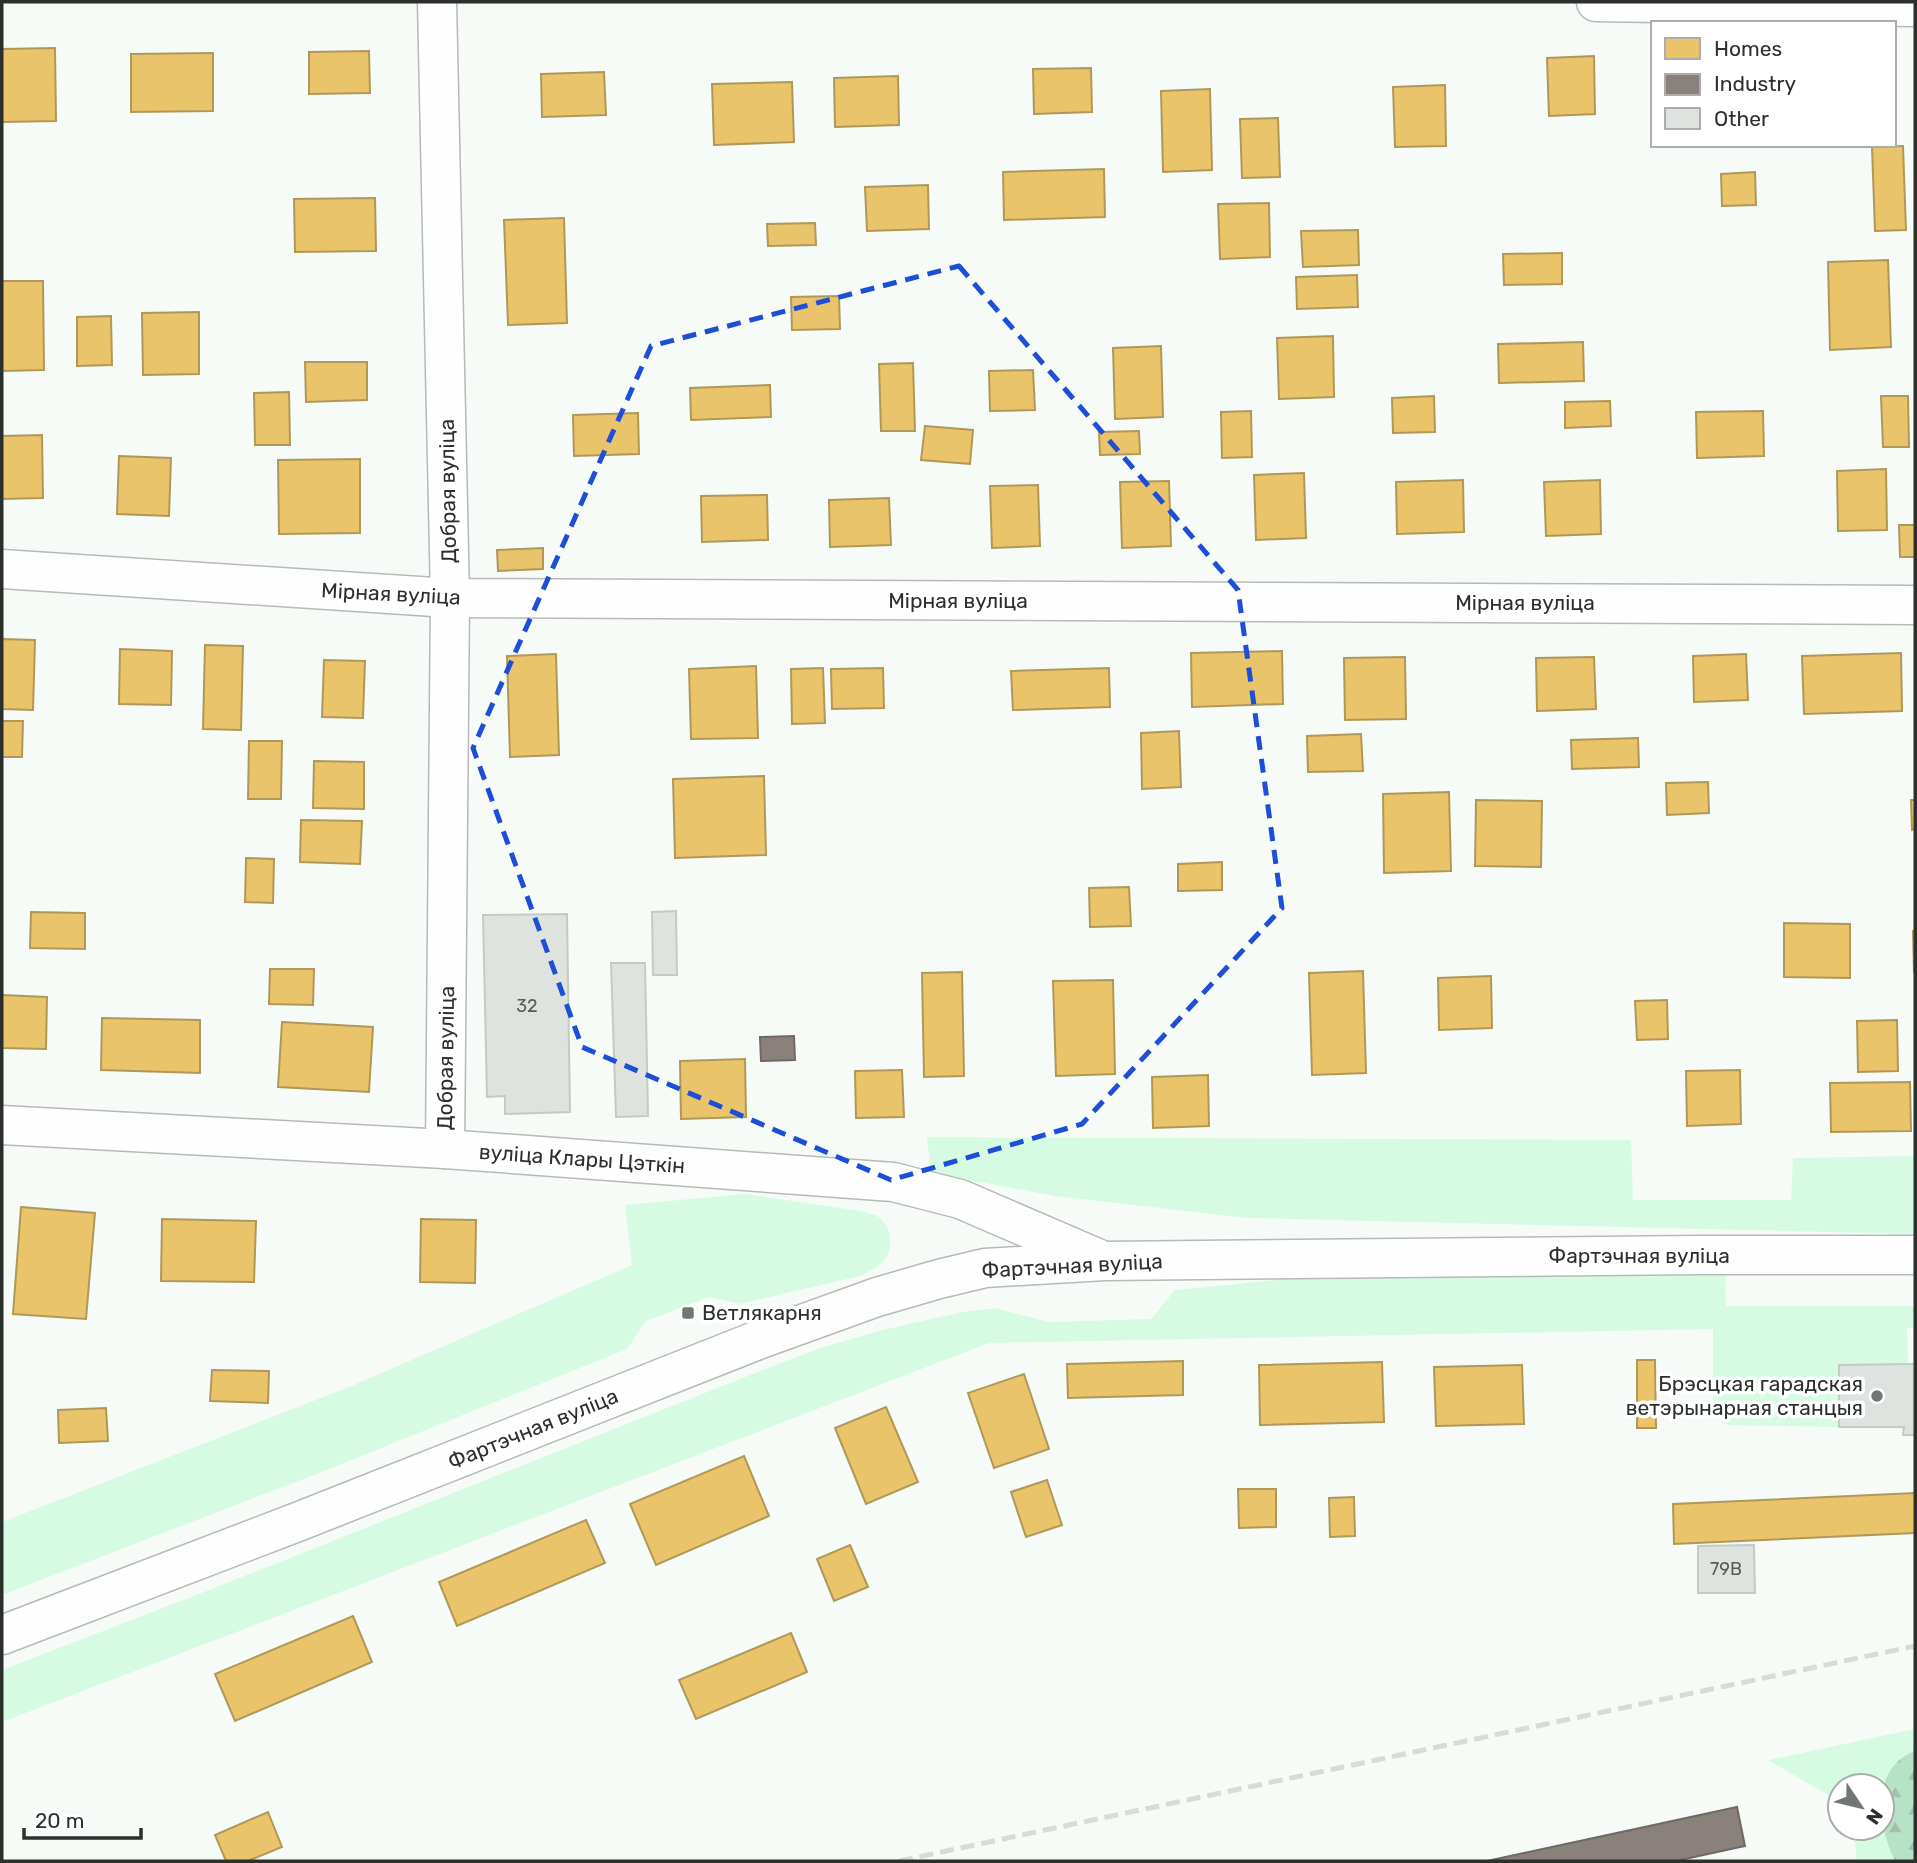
<svg xmlns="http://www.w3.org/2000/svg" width="1917" height="1863" font-family="Rubik,sans-serif">
	<defs>
		<pattern id="forest-firs" width="22" height="20" patternUnits="userSpaceOnUse" patternTransform="scale(1.75)"><rect width="22" height="20" fill="#b8e2c6"/><path d="M5 1l3.5 6h-7zM16 11l3.5 6h-7z" fill="#9ec2aa"/></pattern>
	</defs>
	<rect width="100%" height="100%" fill="#f6fbf7"/>
	<!-- green -->
	<g fill="#d7fbe2">
		<polygon points="927,1137 1631,1140 1633,1200 1791,1200 1793,1158 1915,1156 1915,1234 1247,1218 1055,1196 931,1173"/>
		<path d="M745,1194L861,1211C866,1213 872,1214 877,1216C890,1223 894,1243 887,1256C881,1266 870,1271 860,1276L740,1304L709,1297L646,1321L627,1349L319,1473L2,1595V1522L349,1387L632,1265L625,1205Z"/>
		<polygon points="1631,1273 1725,1275 1726,1306 1915,1306 1915,1328 1907,1328 1908,1365 1839,1365 1839,1427 1727,1425 1721,1420 1713,1409 1713,1329 989,1343 2,1722 2,1670 199,1594 765,1369 821,1348 878,1331 962,1312 996,1308 1048,1322 1151,1319 1175,1290 1307,1277"/>
		<polygon points="1915,1729 1915,1861 1857,1861 1853,1828 1882,1828 1882,1786 1840,1786 1840,1802 1768,1760"/>
	</g>
	<!-- forest -->
	<path fill="url(#forest-firs)" d="M1915,1751V1861H1895C1878,1827 1869,1768 1915,1751Z"/>
	<!-- homes -->
	<g fill="#e9c46a" stroke="#b09858" stroke-width="2">
		<polygon points="55,48 56,121 2,122 2,49"/>
		<polygon points="369,51 370,93 309,94 309,52"/>
		<polygon points="213,53 213,111 131,112 131,54"/>
		<polygon points="1594,56 1595,114 1549,116 1547,58"/>
		<polygon points="1091,68 1092,112 1034,114 1033,69"/>
		<polygon points="604,72 606,115 542,117 541,74"/>
		<polygon points="898,76 899,125 835,127 834,78"/>
		<polygon points="792,82 794,142 714,145 712,84"/>
		<polygon points="1445,85 1446,146 1395,147 1393,87"/>
		<polygon points="1210,89 1212,170 1163,172 1161,91"/>
		<polygon points="1278,118 1280,177 1242,178 1240,119"/>
		<polygon points="1903,146 1906,230 1875,231 1872,147"/>
		<polygon points="1104,169 1105,217 1004,220 1003,172"/>
		<polygon points="1755,172 1756,205 1722,206 1721,174"/>
		<polygon points="928,185 929,229 867,231 865,187"/>
		<polygon points="375,198 376,251 295,252 294,199"/>
		<polygon points="1269,203 1270,257 1220,259 1218,204"/>
		<polygon points="564,218 567,323 508,325 504,220"/>
		<polygon points="815,223 816,245 768,246 767,224"/>
		<polygon points="1358,230 1359,265 1303,267 1301,231"/>
		<polygon points="1562,253 1562,284 1504,285 1503,254"/>
		<polygon points="1888,260 1891,347 1830,350 1828,262"/>
		<polygon points="1357,275 1358,307 1297,309 1296,277"/>
		<polygon points="2,281 43,281 44,370 2,371"/>
		<polygon points="839,296 840,329 792,330 791,297"/>
		<polygon points="199,312 199,374 143,375 142,313"/>
		<polygon points="111,316 112,365 77,366 77,317"/>
		<polygon points="1333,336 1334,397 1279,399 1277,338"/>
		<polygon points="1583,342 1584,381 1499,383 1498,344"/>
		<polygon points="1161,346 1163,417 1115,419 1113,348"/>
		<polygon points="305,362 367,362 367,400 306,402"/>
		<polygon points="913,363 915,431 881,431 879,364"/>
		<polygon points="1033,370 1035,410 990,411 989,371"/>
		<polygon points="770,385 771,417 691,420 690,388"/>
		<polygon points="289,392 290,445 255,445 254,393"/>
		<polygon points="1434,396 1435,432 1393,433 1392,398"/>
		<polygon points="1881,396 1908,396 1909,447 1883,447"/>
		<polygon points="1610,401 1611,426 1565,428 1565,402"/>
		<polygon points="1251,411 1252,457 1222,458 1221,412"/>
		<polygon points="1763,411 1764,456 1697,458 1696,412"/>
		<polygon points="638,413 639,454 574,456 573,415"/>
		<polygon points="925,426 973,430 970,464 921,460"/>
		<polygon points="1139,431 1140,454 1100,455 1099,432"/>
		<polygon points="42,435 43,498 2,499 2,436"/>
		<polygon points="119,456 171,458 169,516 117,514"/>
		<polygon points="360,459 360,533 279,534 278,460"/>
		<polygon points="1886,469 1887,530 1838,531 1837,471"/>
		<polygon points="1304,473 1306,538 1256,540 1254,475"/>
		<polygon points="1463,480 1464,532 1397,534 1396,482"/>
		<polygon points="1600,480 1601,534 1546,536 1544,482"/>
		<polygon points="1169,481 1171,546 1122,548 1120,482"/>
		<polygon points="1038,485 1040,546 992,548 990,486"/>
		<polygon points="767,495 768,540 702,542 701,496"/>
		<polygon points="889,498 891,545 830,547 829,500"/>
		<polygon points="1899,525 1915,525 1915,557 1900,557"/>
		<polygon points="543,548 543,569 498,571 497,550"/>
		<polygon points="2,639 35,640 33,710 2,709"/>
		<polygon points="205,645 243,646 241,730 203,729"/>
		<polygon points="120,649 172,651 171,705 119,704"/>
		<polygon points="1282,651 1283,704 1192,707 1191,653"/>
		<polygon points="1901,653 1902,711 1804,714 1802,656"/>
		<polygon points="556,654 559,755 510,757 507,656"/>
		<polygon points="1746,654 1748,700 1694,702 1693,656"/>
		<polygon points="1405,657 1406,719 1345,720 1344,658"/>
		<polygon points="1594,657 1596,709 1537,711 1536,658"/>
		<polygon points="324,660 365,661 363,718 322,717"/>
		<polygon points="756,666 758,738 691,739 689,669"/>
		<polygon points="823,668 825,723 792,724 791,669"/>
		<polygon points="883,668 884,708 832,709 831,669"/>
		<polygon points="1109,668 1110,707 1013,710 1011,671"/>
		<polygon points="2,721 23,721 22,757 2,757"/>
		<polygon points="1179,731 1181,787 1142,789 1141,733"/>
		<polygon points="1361,734 1363,771 1308,772 1307,736"/>
		<polygon points="1638,738 1639,767 1572,769 1571,740"/>
		<polygon points="249,741 282,741 281,799 248,799"/>
		<polygon points="314,761 364,762 364,809 313,808"/>
		<polygon points="764,776 766,855 675,858 673,779"/>
		<polygon points="1708,782 1709,813 1667,815 1666,783"/>
		<polygon points="1449,792 1451,871 1384,873 1383,794"/>
		<polygon points="1476,800 1542,801 1541,867 1475,866"/>
		<polygon points="1911,800 1915,800 1915,829 1912,830"/>
		<polygon points="301,820 362,821 360,864 300,862"/>
		<polygon points="246,858 274,859 273,903 245,902"/>
		<polygon points="1222,862 1222,890 1178,891 1178,864"/>
		<polygon points="1129,887 1131,926 1090,927 1089,888"/>
		<polygon points="31,912 85,913 85,949 30,948"/>
		<polygon points="1784,923 1850,924 1850,978 1784,977"/>
		<polygon points="1913,931 1915,931 1914,973"/>
		<polygon points="270,969 314,969 313,1005 269,1004"/>
		<polygon points="1363,971 1366,1073 1312,1075 1309,973"/>
		<polygon points="962,972 964,1076 924,1077 922,973"/>
		<polygon points="1491,976 1492,1028 1439,1030 1438,978"/>
		<polygon points="1113,980 1115,1074 1056,1076 1053,981"/>
		<polygon points="2,995 47,997 46,1049 2,1048"/>
		<polygon points="1667,1000 1668,1039 1637,1040 1635,1001"/>
		<polygon points="102,1018 200,1020 200,1073 101,1070"/>
		<polygon points="1897,1020 1898,1071 1858,1072 1857,1021"/>
		<polygon points="282,1022 373,1027 369,1092 278,1087"/>
		<polygon points="745,1059 746,1117 681,1119 680,1061"/>
		<polygon points="902,1070 904,1117 856,1118 855,1071"/>
		<polygon points="1740,1070 1741,1124 1687,1126 1686,1071"/>
		<polygon points="1208,1075 1209,1126 1153,1128 1152,1077"/>
		<polygon points="1910,1082 1911,1131 1831,1132 1830,1083"/>
		<polygon points="21,1207 95,1213 86,1319 13,1314"/>
		<polygon points="162,1219 256,1221 254,1282 161,1281"/>
		<polygon points="421,1219 476,1220 475,1283 420,1282"/>
		<polygon points="1637,1360 1655,1360 1656,1428 1637,1428"/>
		<polygon points="1183,1361 1183,1395 1068,1398 1067,1364"/>
		<polygon points="1382,1362 1384,1422 1260,1425 1259,1365"/>
		<polygon points="1522,1365 1524,1424 1436,1426 1434,1367"/>
		<polygon points="212,1370 269,1371 268,1403 210,1401"/>
		<polygon points="1024,1374 1049,1449 994,1468 968,1393"/>
		<polygon points="886,1407 918,1482 866,1504 835,1428"/>
		<polygon points="106,1408 108,1441 59,1443 58,1410"/>
		<polygon points="744,1456 769,1516 656,1565 630,1504"/>
		<polygon points="1047,1480 1062,1525 1026,1537 1011,1492"/>
		<polygon points="1238,1489 1276,1489 1276,1527 1239,1528"/>
		<polygon points="1915,1493 1915,1533 1674,1544 1673,1504"/>
		<polygon points="1354,1497 1355,1536 1330,1537 1329,1498"/>
		<polygon points="586,1520 605,1563 457,1626 439,1582"/>
		<polygon points="850,1545 868,1587 834,1601 817,1559"/>
		<polygon points="353,1616 372,1662 235,1721 215,1674"/>
		<polygon points="791,1633 807,1672 696,1719 679,1680"/>
		<polygon points="268,1812 282,1847 248,1861 226,1861 215,1835"/>
	</g>
	<!-- industry -->
	<g fill="#8a817c" stroke="#6e6964" stroke-width="2">
		<polygon points="794,1036 795,1060 761,1061 760,1037"/>
		<polygon points="1737,1807 1745,1846 1676,1861 1487,1861"/>
	</g>
	<!-- building -->
	<g fill="#dfe3e0" stroke="#c5cac6" stroke-width="2">
		<polygon points="676,911 677,975 653,975 652,912"/>
		<polygon points="567,914 570,1112 505,1114 505,1096 487,1097 483,915"/>
		<polygon points="611,963 645,963 648,1116 616,1117"/>
		<polygon points="1911,1364 1915,1364 1915,1435 1903,1435 1904,1427 1839,1427 1839,1365"/>
		<polygon points="1754,1545 1755,1593 1698,1593 1698,1546"/>
	</g>
	<g fill="none" stroke-linecap="round" stroke-linejoin="round">
		<!-- minor casing -->
		<g stroke="#b6bab7" stroke-width="41">
			<g id="minor">
				<polyline points="437,2 450,598 445,1149"/>
				<polyline points="1596,2 1915,7"/>
				<polyline points="2,569 450,598 1915,605"/>
				<polyline points="2,1125 445,1149 893,1182 960,1199 1097,1258"/>
				<polyline points="2,1635 300,1521 758,1340 877,1297 939,1279 985,1268 1105,1261 1700,1255 1915,1255"/>
			</g>
		</g>
		<!-- minor -->
		<use href="#minor" stroke="#fefefe" stroke-width="38"/>
		<!-- rail -->
		<polyline stroke="#d9dbd9" stroke-width="5" stroke-dasharray="14 7" stroke-linecap="butt" points="899,1861 1915,1646"/>
	</g>
	<!-- marked area -->
	<path fill="none" stroke="#1d4ed8" stroke-width="5" stroke-dasharray="14 9" stroke-linejoin="round" d="M959,266L1238,590L1282,908L1082,1124L891,1180L582,1047L473,748L651,346Z"/>
	<!-- markers -->
	<g fill="#737774" stroke="#fff" stroke-width="2.5">
		<rect x="681" y="1306" width="14" height="14" rx="3.5"/>
		<circle cx="1877" cy="1396" r="7"/>
	</g>
	<g text-anchor="middle" stroke-width="7" stroke-linejoin="round" paint-order="stroke">
		<!-- number labels -->
		<g font-size="18" fill="#595d5a">
			<text x="527" y="1012">32</text>
			<text x="1726" y="1575">79В</text>
		</g>
		<!-- street labels -->
		<g font-size="21" fill="#2c302d" stroke="#fff">
			<text transform="translate(448 491) rotate(-91)" y="7">Добрая вуліца</text>
			<text transform="translate(391 594) rotate(3)" y="7">Мірная вуліца</text>
			<text x="958" y="608">Мірная вуліца</text>
			<text x="1525" y="610">Мірная вуліца</text>
			<text transform="translate(446 1058) rotate(-89)" y="7">Добрая вуліца</text>
			<text transform="translate(582 1159) rotate(4)" y="7">вуліца Клары Цэткін</text>
			<text x="1639" y="1263">Фартэчная вуліца</text>
			<text transform="translate(1072 1266) rotate(-3)" y="7">Фартэчная вуліца</text>
			<text transform="translate(533 1429) rotate(-22)" y="7">Фартэчная вуліца</text>
		</g>
		<!-- poi labels -->
		<g font-size="21" fill="#2c302d" stroke="#fff" text-anchor="start">
			<text x="702" y="1320">Ветлякарня</text>
			<text x="1863" y="1391" text-anchor="end">Брэсцкая гарадская<tspan x="1863" dy="24">ветэрынарная станцыя</tspan></text>
		</g>
	</g>
	<!-- border -->
	<rect width="1917" height="1863" fill="none" stroke="#2c302d" stroke-width="7"/>
	<!-- legend -->
	<rect x="1651" y="21" width="245" height="126" fill="#ffffff" stroke="#abacab" stroke-width="2"/>
	<rect x="1665" y="38" width="35" height="21" fill="#e9c46a" stroke="#abacab" stroke-width="2"/>
	<text x="1714" y="56" font-size="21" fill="#2c302d">Homes</text>
	<rect x="1665" y="74" width="35" height="21" fill="#8a817c" stroke="#abacab" stroke-width="2"/>
	<text x="1714" y="91" font-size="21" fill="#2c302d">Industry</text>
	<rect x="1665" y="108" width="35" height="21" fill="#dfe3e0" stroke="#abacab" stroke-width="2"/>
	<text x="1714" y="126" font-size="21" fill="#2c302d">Other</text>
	<!-- north arrow -->
	<g transform="translate(1861 1807) rotate(125)"><circle r="33" fill="#ffffff" stroke="#abacab" stroke-width="2"/>
	<path d="M0-5L12 26L0 18L-12 26Z" fill="#737774"/>
	<text y="-10" font-size="19" font-weight="bold" text-anchor="middle" fill="#2c302d">N</text>
	</g>
	<!-- scale -->
	<path d="M24 1828v10h117v-10" fill="none" stroke="#2c302d" stroke-width="3.5"/>
	<text x="35" y="1828" font-size="21" fill="#2c302d" stroke="#ffffff" stroke-width="5" paint-order="stroke">20 m</text>
</svg>
